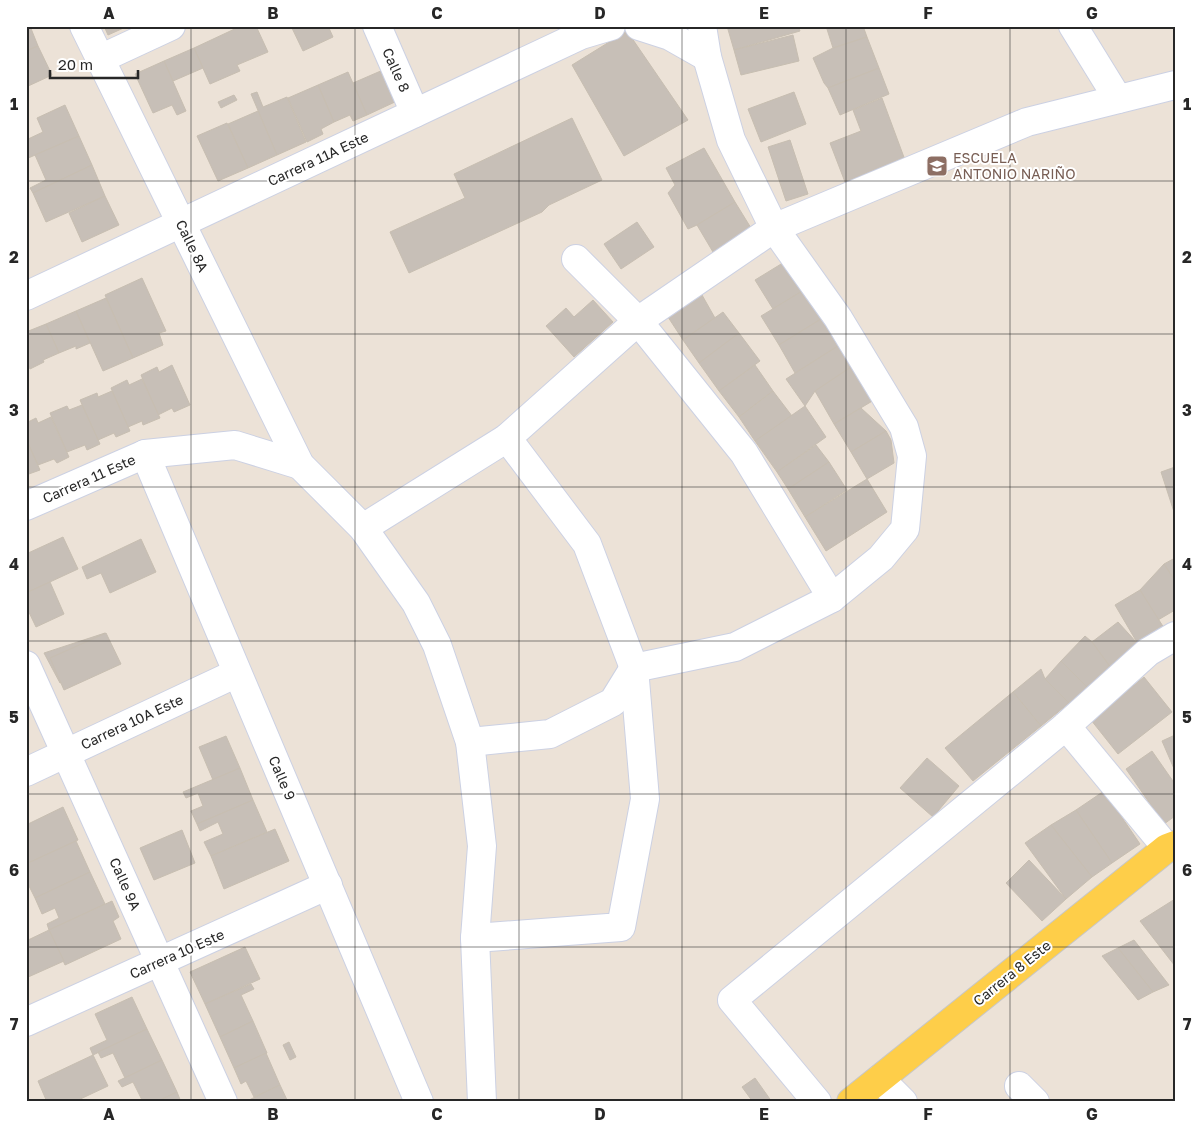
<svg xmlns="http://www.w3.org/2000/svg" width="1201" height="1128" font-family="'Golos Text',sans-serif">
	<rect width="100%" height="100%" fill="#ece2d7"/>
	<!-- building -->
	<g fill="#c7bfb7" stroke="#c7beb1">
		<polygon points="26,26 30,26 38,46 26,51"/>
		<polygon points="104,26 128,26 108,35"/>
		<polygon points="241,26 256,26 268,52 237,65 240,71 210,84 194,48"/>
		<polygon points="291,26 328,26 333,37 303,51"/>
		<polygon points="727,26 798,26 800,31 734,50"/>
		<polygon points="826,26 863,26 867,37 833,48"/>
		<polygon points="627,31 688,120 624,156 572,65"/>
		<polygon points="793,35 799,61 741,75 734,50"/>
		<polygon points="867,37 879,68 828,88 824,83 813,58 833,48"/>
		<polygon points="38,46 52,75 26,87 26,51"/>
		<polygon points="194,48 203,68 173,81 164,61"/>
		<polygon points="164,61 186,111 177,115 172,105 153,113 135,74"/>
		<polygon points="879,68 889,94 840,115 828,88"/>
		<polygon points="383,70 397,101 367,115 353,83"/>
		<polygon points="348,72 367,115 353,121 350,115 334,122 318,85"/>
		<polygon points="318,85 334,122 321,129 323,134 307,142 288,98"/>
		<polygon points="257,92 263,107 287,97 306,142 277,155 251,94"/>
		<polygon points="794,92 806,124 761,142 748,109"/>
		<polygon points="234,95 237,100 221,108 218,102"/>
		<polygon points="882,98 905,160 845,182 830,143 861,131 853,110"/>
		<polygon points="65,105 79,136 26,159 26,140 43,132 37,118"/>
		<polygon points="258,111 277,155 248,168 228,124"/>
		<polygon points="572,118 602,180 549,205 542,212 409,273 390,232 465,198 454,174"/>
		<polygon points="227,123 248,168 218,181 197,136"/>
		<polygon points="79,136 92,165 33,193 30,188 46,180 35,155"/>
		<polygon points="790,140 808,194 786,201 768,147"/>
		<polygon points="704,148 735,202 697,225 688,229 668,193 675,185 666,168"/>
		<polygon points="92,165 105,196 46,222 33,193"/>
		<polygon points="105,196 119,225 82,242 69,213"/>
		<polygon points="735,202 751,228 713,252 697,225"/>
		<polygon points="637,222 654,247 621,269 604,244"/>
		<polygon points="786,261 804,290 773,309 755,280"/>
		<polygon points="142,278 166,331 159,333 163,345 133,358 105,295"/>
		<polygon points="804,290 821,319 779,345 761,316"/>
		<polygon points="702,295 715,318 683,340 668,317"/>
		<polygon points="106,298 133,358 103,371 76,311"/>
		<polygon points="593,300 613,322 574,357 546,326 566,308 574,317"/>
		<polygon points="76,311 90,343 76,349 76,346 59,353 46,324"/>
		<polygon points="723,312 739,333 699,363 683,340"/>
		<polygon points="821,319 838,346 795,373 779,345"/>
		<polygon points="46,324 59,353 43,360 44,362 30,369 26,360 26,332"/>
		<polygon points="739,333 760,361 719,391 699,363"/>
		<polygon points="838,346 851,367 815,391 805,406 786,379"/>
		<polygon points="172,365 190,405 174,412 172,408 158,415 141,375 157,367 159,372"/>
		<polygon points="755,365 773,391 739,417 719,391"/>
		<polygon points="851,367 874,400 834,424 815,391"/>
		<polygon points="142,379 160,418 143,425 142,421 128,427 111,388 127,380 129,385"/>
		<polygon points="112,391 130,431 116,437 114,433 98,440 80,400 97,393 98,397"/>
		<polygon points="773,391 792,416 755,441 739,417"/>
		<polygon points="82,405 100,444 87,450 85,445 67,452 50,413 67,406 69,410"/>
		<polygon points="805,406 826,437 777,472 755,441"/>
		<polygon points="861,408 886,431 851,452 834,424"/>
		<polygon points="51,417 69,457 57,463 54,459 38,465 26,439 26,423 36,418 38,423"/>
		<polygon points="886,431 891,440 894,463 867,479 851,452"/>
		<polygon points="26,439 40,470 26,475"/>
		<polygon points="816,445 829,462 788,489 777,472"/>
		<polygon points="829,462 847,490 805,517 788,489"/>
		<polygon points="1175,467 1175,515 1161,472"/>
		<polygon points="867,479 887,512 826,551 805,517"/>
		<polygon points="63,537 78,569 26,593 26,554"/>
		<polygon points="141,539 156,572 110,593 101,573 87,579 82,567"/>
		<polygon points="1175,558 1175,581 1164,564"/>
		<polygon points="1164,564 1175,581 1175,610 1158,620 1140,590"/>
		<polygon points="50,582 64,614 36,627 26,606 26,593"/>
		<polygon points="1140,590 1164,628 1138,644 1115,605"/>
		<polygon points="1118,622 1138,644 1111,668 1092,642"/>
		<polygon points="105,633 113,657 60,683 44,653"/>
		<polygon points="106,633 121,664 64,690 50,658"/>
		<polygon points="1085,636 1092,642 1111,668 1088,688 1061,661"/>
		<polygon points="1061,661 1088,688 1069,703 1045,679"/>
		<polygon points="1041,669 1045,679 1069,703 1041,726 1013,692"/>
		<polygon points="1144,677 1172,712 1118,754 1091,720"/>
		<polygon points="1013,692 1041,726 973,781 945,748"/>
		<polygon points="1175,735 1175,771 1162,741"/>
		<polygon points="226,736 240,768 213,780 199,747"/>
		<polygon points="1152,751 1175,784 1175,816 1164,824 1126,769"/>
		<polygon points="927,758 959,786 933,817 900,788"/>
		<polygon points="240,768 253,800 197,824 191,811 203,806 198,793 186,798 183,792"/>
		<polygon points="1104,791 1140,844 1112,863 1076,810"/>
		<polygon points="253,800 267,832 211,856 204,842 223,834 218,822 200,831 197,824"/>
		<polygon points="63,807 78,840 26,864 26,825"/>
		<polygon points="1076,810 1112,863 1092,877 1051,825"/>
		<polygon points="1051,825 1092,877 1066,899 1025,843"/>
		<polygon points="275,829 289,861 224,889 211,856"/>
		<polygon points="182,830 195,863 154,880 140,848"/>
		<polygon points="76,841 90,872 35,898 26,880 26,864"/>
		<polygon points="1029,860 1066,899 1042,921 1006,883"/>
		<polygon points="90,872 105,904 49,930 47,924 59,918 55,908 42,914 35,898"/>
		<polygon points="1175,899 1175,966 1140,921"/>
		<polygon points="112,901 119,917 113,921 121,939 65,965 49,930"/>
		<polygon points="49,930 64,961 26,978 26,941"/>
		<polygon points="1134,940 1169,985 1153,992 1118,948"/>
		<polygon points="245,947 260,979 205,1004 190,972"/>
		<polygon points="1118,948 1153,992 1138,1000 1102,956"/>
		<polygon points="251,984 254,989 241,995 253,1021 220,1037 205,1004"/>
		<polygon points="132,997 147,1029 93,1055 90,1048 107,1040 95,1014"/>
		<polygon points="253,1021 267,1053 234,1068 220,1037"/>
		<polygon points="147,1029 162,1060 125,1078 113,1053 101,1058 98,1052"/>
		<polygon points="289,1042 296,1057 290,1060 283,1045"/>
		<polygon points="266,1053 280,1085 254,1097 246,1081 241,1084 234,1068"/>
		<polygon points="93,1055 108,1086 74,1102 47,1102 38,1081"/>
		<polygon points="162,1060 177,1092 156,1102 143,1102 133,1082 122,1087 118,1081"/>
		<polygon points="755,1078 772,1102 753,1102 742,1087"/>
		<polygon points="280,1085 288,1102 250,1102 249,1100"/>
		<polygon points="177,1092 181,1102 156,1102"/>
	</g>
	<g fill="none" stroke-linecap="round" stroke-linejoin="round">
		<!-- minor casing -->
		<g stroke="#ccd1e3" stroke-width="30">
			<g id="minor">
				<polyline points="84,26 300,465 363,528 416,603 437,645 470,742 482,846 475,938 482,1102"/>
				<polyline points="377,26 415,113"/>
				<polyline points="639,26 670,36 707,57"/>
				<polyline points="1073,26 1118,99"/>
				<polyline points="100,59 171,26"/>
				<polyline points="576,259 638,321 744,453 832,598"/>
				<polyline points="26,296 581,35 611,26"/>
				<polyline points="145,454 419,1102"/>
				<polyline points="26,506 145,454 235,445 300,465"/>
				<polyline points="363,528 507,438 638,321 774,228 1027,122 1175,85"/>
				<polyline points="26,665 223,1102"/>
				<polyline points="1066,726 1167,848"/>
				<polyline points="470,742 550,734 613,702 634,668 735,647 832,598 881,558 905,529 912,456 904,427 838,318 774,228 731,140 707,57 702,26"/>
				<polyline points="26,772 237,673"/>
				<polyline points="475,938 621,927 645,799 634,668 587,544 507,438"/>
				<polyline points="26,1022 328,885"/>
				<polyline points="880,1079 903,1102"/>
				<polyline points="1019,1086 1035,1102"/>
				<polyline points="817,1102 732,1000 1066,726 1148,652 1175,636"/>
			</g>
		</g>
		<!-- major casing -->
		<g stroke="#c7c7c7" stroke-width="30">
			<polyline id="major" points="851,1102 1167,848 1175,845"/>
		</g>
		<!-- minor -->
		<use href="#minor" stroke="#fff" stroke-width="28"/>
		<!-- major -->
		<use href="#major" stroke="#fece49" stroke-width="28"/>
	</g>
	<!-- grid -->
	<path fill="none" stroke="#272727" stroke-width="1" stroke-opacity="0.55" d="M191,26V1102M355,26V1102M519,26V1102M682,26V1102M846,26V1102M1010,26V1102M26,181H1175M26,334H1175M26,487H1175M26,641H1175M26,794H1175M26,947H1175"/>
	<!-- icons -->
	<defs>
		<g id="school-square" transform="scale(1.125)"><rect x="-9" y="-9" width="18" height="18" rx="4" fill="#8d6e63" stroke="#fff"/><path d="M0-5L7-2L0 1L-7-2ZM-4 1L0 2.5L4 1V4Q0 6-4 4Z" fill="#fff"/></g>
	</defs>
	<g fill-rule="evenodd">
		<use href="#school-square" x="937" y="166"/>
	</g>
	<g text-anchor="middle" stroke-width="4" stroke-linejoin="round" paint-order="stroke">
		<!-- street labels -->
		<g font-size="14" fill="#272727" stroke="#fff">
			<text transform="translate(396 70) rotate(66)" y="5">Calle 8</text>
			<text transform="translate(318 159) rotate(-25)" y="5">Carrera 11A Este</text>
			<text transform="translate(192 246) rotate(64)" y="5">Calle 8A</text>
			<text transform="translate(89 479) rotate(-24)" y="5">Carrera 11 Este</text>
			<text transform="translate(132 722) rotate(-25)" y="5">Carrera 10A Este</text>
			<text transform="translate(282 778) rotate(67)" y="5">Calle 9</text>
			<text transform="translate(125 884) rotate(66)" y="5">Calle 9A</text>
			<text transform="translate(177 954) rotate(-24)" y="5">Carrera 10 Este</text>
			<text transform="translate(1012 973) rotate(-39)" y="5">Carrera 8 Este</text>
		</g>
		<!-- education labels -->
		<g font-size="14" fill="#785e54" stroke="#fff" text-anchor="start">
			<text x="953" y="163">ESCUELA<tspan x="953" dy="16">ANTONIO NARIÑO</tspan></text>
		</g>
	</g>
	<!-- border -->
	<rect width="1201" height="1128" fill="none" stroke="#ffffff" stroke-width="55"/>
	<!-- scale -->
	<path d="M50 70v8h88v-8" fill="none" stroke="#272727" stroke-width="2.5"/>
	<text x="58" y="70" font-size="15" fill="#272727" stroke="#ffffff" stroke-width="4" paint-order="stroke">20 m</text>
	<rect x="28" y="28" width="1146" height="1072" fill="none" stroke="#272727" stroke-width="2"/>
	<g font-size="16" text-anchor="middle" font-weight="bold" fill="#272727">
		<text x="109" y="19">A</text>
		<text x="273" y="19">B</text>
		<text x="437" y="19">C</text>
		<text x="600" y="19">D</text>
		<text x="764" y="19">E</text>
		<text x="928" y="19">F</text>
		<text x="1092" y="19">G</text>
		<text x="14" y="110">1</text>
		<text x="1187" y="110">1</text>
		<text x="14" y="263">2</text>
		<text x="1187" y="263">2</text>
		<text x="14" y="416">3</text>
		<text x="1187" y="416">3</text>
		<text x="14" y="570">4</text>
		<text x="1187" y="570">4</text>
		<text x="14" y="723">5</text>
		<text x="1187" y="723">5</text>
		<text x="14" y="876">6</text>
		<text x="1187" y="876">6</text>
		<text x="14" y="1030">7</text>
		<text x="1187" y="1030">7</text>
		<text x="109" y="1120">A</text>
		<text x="273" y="1120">B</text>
		<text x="437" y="1120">C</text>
		<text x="600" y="1120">D</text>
		<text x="764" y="1120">E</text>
		<text x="928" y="1120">F</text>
		<text x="1092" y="1120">G</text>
	</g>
</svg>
